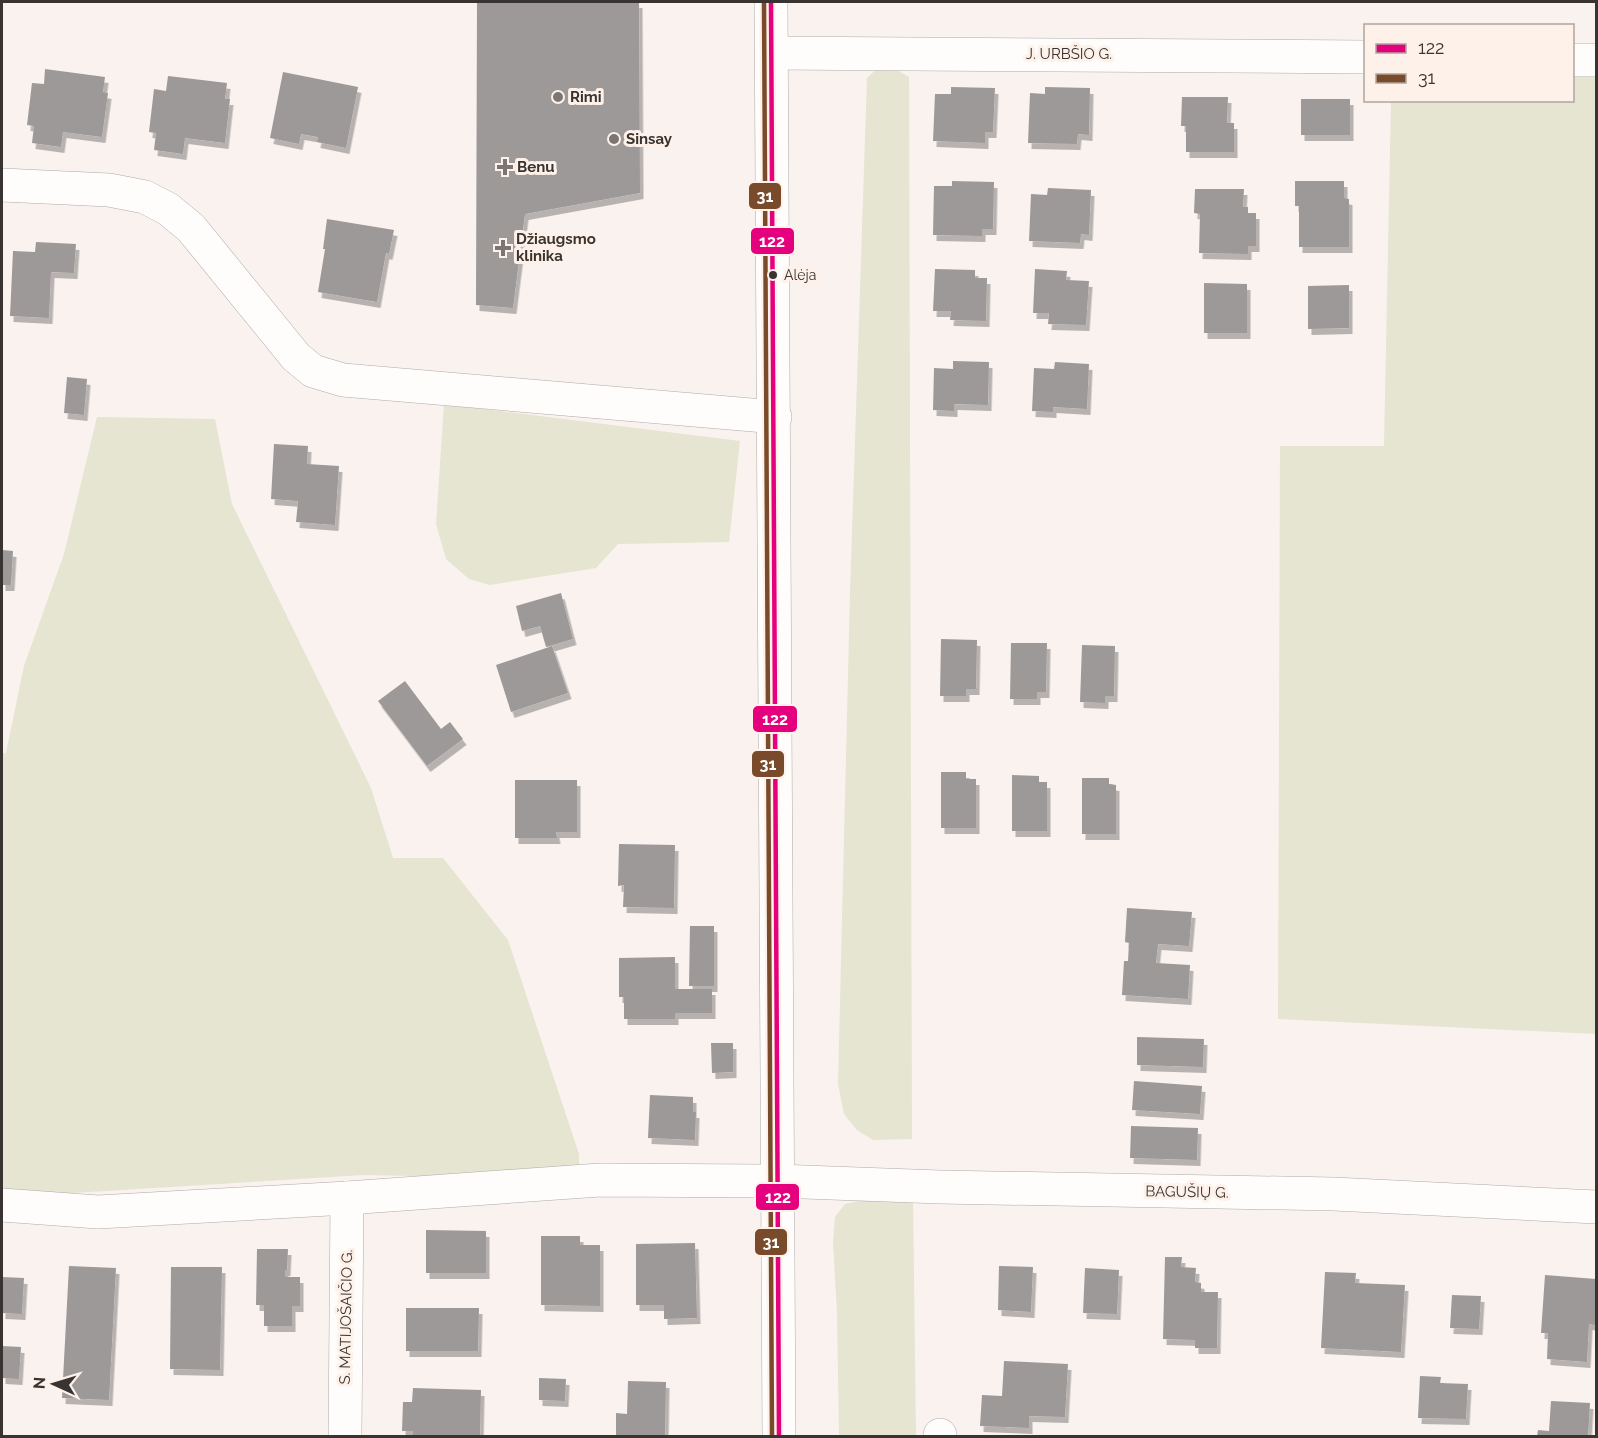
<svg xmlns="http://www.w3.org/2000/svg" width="1598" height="1438" font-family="Raleway,sans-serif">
	<defs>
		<filter id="shadow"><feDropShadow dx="3.5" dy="6" stdDeviation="0" flood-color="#0004"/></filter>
	</defs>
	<rect width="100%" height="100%" fill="#f9f2ee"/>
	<!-- green -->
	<g fill="#e5e5d2">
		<polygon points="879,67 895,69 909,77 912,1139 873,1140 857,1130 844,1114 838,1084 850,593 867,78"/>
		<polygon points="1573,74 1596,74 1596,1034 1278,1019 1280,446 1384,446 1391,101 1572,100"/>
		<polygon points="444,404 740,441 729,542 618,544 596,568 490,585 469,579 446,559 436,524"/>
		<polygon points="97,417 215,419 232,504 371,788 393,858 443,858 508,940 579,1154 579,1169 518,1178 363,1175 40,1195 38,1223 2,1222 2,753 6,753 24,666 64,554"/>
		<polygon points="913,1198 916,1436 839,1436 837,1312 833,1242 835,1217 845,1204 868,1199"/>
	</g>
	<!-- building -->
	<g fill="#9d9999" filter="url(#shadow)">
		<polygon points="477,2 639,2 640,193 525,214 513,308 476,305"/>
		<polygon points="45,69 105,77 103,92 108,93 102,137 63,132 61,147 32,143 34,126 27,125 32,83 44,84"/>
		<polygon points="283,72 358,87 346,148 317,142 318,137 301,134 299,144 270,138"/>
		<polygon points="168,76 227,83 225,99 230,99 225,143 185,138 183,154 154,150 156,133 149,132 154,89 166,91"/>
		<polygon points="951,87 995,88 993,132 985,132 985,143 933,141 935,94 951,94"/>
		<polygon points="1045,87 1090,88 1089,135 1078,134 1077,144 1028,143 1030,93 1045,94"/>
		<polygon points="1182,97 1228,97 1227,123 1234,123 1234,152 1186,152 1186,126 1181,126"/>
		<rect x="1301" y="99" width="49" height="36"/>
		<polygon points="952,181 994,182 993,229 982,229 982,236 933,235 934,186 952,186"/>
		<polygon points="1295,181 1344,181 1344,198 1349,199 1349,247 1299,247 1299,206 1295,206"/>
		<polygon points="1048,188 1091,190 1089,235 1081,234 1080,243 1029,241 1031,194 1047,195"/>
		<polygon points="1195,189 1244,189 1243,207 1248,207 1248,213 1256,213 1256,246 1248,246 1248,254 1199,253 1200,214 1194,213"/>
		<polygon points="327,219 394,230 389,254 386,253 377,302 318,292 325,249 323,249"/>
		<polygon points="36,242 76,244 74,273 51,272 49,318 10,316 13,251 35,252"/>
		<polygon points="935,269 975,270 975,278 987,278 986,321 950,320 951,311 933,311"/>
		<polygon points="1035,269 1067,271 1066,280 1089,281 1086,325 1048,324 1049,313 1033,313"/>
		<polygon points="1204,283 1247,284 1247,333 1204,333"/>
		<polygon points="1349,285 1349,328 1308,329 1308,286"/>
		<polygon points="953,361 989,362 988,405 954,404 954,411 933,410 934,368 953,369"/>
		<polygon points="1055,362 1089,364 1087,409 1053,407 1053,412 1032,411 1034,368 1054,369"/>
		<polygon points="67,377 87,379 84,415 64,413"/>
		<polygon points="274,444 308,446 307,464 339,466 335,525 296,522 298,501 271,499"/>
		<polygon points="2,550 13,551 11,585 2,585"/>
		<polygon points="561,593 573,639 546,647 540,626 522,631 516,606"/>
		<polygon points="941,639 977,640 976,689 966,689 966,696 940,696"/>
		<polygon points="1011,643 1047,643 1046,692 1037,692 1037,699 1010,699"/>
		<polygon points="1082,645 1115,646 1114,696 1105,696 1105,703 1080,702"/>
		<polygon points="552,646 568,693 511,712 496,665"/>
		<polygon points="405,681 441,729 450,722 463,739 427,766 378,701"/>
		<polygon points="941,772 966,772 966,779 976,779 976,828 941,828"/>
		<polygon points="1012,775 1039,776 1039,782 1047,782 1047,831 1012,831"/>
		<polygon points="1082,778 1109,778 1109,784 1116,785 1116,834 1082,834"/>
		<polygon points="515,780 577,780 577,832 556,832 557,838 515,838"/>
		<polygon points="619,844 675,845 674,908 623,907 624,885 618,886"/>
		<polygon points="1127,908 1192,912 1189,946 1158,944 1156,963 1190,965 1188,999 1122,995 1124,961 1128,961 1129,943 1125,942"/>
		<polygon points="690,926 714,926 714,986 689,986"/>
		<polygon points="675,957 675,989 712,989 712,1013 675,1013 675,1019 624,1019 624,997 619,997 619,958"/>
		<polygon points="1137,1037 1204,1039 1203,1067 1137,1065"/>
		<polygon points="711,1043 733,1043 733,1072 712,1073"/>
		<polygon points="1134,1081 1202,1086 1200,1114 1132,1110"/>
		<polygon points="650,1095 693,1097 693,1112 696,1112 695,1140 648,1138"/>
		<polygon points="1131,1126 1198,1128 1197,1160 1130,1158"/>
		<polygon points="426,1230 486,1231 486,1273 426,1273"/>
		<polygon points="541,1236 580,1236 580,1245 600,1245 600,1306 541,1305"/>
		<polygon points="695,1243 697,1318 664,1319 664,1305 636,1305 636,1244"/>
		<polygon points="257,1249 288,1249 287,1270 285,1270 285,1277 300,1277 300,1306 292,1306 292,1326 264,1326 264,1305 256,1305"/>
		<polygon points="1165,1257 1182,1257 1181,1267 1196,1268 1195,1282 1201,1283 1201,1292 1218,1292 1217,1348 1195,1348 1195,1340 1163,1339"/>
		<polygon points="69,1266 116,1268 109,1400 62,1398"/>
		<polygon points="999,1266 1033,1267 1031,1312 998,1310"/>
		<polygon points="171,1267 222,1267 220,1370 170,1369"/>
		<polygon points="1085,1268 1119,1270 1117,1314 1083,1313"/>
		<polygon points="1325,1272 1356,1273 1355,1283 1405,1285 1401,1352 1321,1348"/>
		<polygon points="1545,1275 1596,1279 1595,1325 1589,1324 1587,1362 1547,1359 1548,1333 1541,1333"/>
		<polygon points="2,1277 24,1278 22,1314 2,1313"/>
		<polygon points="1452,1295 1481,1296 1479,1329 1450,1328"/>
		<polygon points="406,1308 479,1308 478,1351 406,1351"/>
		<polygon points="2,1346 21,1347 19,1379 2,1378"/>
		<polygon points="1004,1361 1068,1364 1065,1417 1029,1416 1029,1428 980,1426 982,1395 1002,1396"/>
		<polygon points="1420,1376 1441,1377 1440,1383 1468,1384 1466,1419 1418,1418"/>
		<polygon points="539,1378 566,1379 565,1401 539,1400"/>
		<polygon points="628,1381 666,1382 665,1436 616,1436 616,1413 627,1414"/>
		<polygon points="413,1388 481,1390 480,1436 412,1436 413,1431 402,1431 403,1402 412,1402"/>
		<polygon points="1551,1401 1590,1403 1588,1436 1537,1436 1538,1430 1549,1431"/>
	</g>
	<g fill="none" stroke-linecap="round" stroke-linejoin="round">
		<!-- minor casing -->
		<g stroke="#b0aaa8" stroke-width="34">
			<g id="minor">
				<polyline points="771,2 779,1436"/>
				<polyline points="772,53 1366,57"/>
				<polyline points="1572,60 1596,60"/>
				<polyline points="2,185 109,190 145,197 168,209 191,228 296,357 313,371 343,380 775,417"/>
				<polyline points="2,1205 98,1212 347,1198 600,1180 777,1181 940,1187 1334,1194 1596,1207"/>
				<polyline points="940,1435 940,1436"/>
				<polyline points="345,1436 347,1198"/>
			</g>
		</g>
		<!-- minor -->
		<use href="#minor" stroke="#fefdfc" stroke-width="33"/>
		<!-- bus-1 casing -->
		<g stroke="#fef1e9" stroke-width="9">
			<polyline id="bus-1" points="771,2 779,1436"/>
		</g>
		<!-- bus-2 casing -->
		<g stroke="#fef1e9" stroke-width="9">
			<polyline id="bus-2" points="764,2 772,1436"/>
		</g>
		<!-- bus-1 -->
		<use href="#bus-1" stroke="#e5007d" stroke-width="4.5"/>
		<!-- bus-2 -->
		<use href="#bus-2" stroke="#7a4b2a" stroke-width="4.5"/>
	</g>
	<!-- markers -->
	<g fill="#7c7673" stroke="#fef1e9" stroke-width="2">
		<circle cx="558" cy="97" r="6"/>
		<circle cx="614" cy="139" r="6"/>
		<path d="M502 158h6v6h6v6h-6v6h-6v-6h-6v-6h6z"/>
		<path d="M500 239h6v6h6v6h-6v6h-6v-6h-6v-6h6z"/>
	</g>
	<circle fill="#393431" stroke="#fef1e9" stroke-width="2" cx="773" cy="275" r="5"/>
	<g text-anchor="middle" stroke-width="6" stroke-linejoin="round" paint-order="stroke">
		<!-- bus labels -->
		<g font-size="14" fill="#393431" stroke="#fef1e9" text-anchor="start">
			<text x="784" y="280">Alėja</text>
		</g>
		<!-- street labels -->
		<g font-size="15" fill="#393431" stroke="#fef1e9">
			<text x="1069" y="59">J. URBŠIO G.</text>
			<text transform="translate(1187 1192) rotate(1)" y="5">BAGUŠIŲ G.</text>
			<text transform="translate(346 1317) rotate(-89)" y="5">S. MATIJOŠAIČIO G.</text>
		</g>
		<!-- poi labels -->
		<g font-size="15" font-weight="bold" fill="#393431" stroke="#fef1e9" text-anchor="start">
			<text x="570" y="102">Rimi</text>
			<text x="626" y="144">Sinsay</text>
			<text x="517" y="172">Benu</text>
			<text x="516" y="244">Džiaugsmo<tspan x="516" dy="17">klinika</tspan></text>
		</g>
	</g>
	<g stroke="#fef1e9" stroke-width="2">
		<rect x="748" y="182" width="34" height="28" rx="6" fill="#7a4b2a"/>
		<rect x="750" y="227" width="45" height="28" rx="6" fill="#e5007d"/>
		<rect x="752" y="705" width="46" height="28" rx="6" fill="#e5007d"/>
		<rect x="751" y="750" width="34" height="28" rx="6" fill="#7a4b2a"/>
		<rect x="755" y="1183" width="45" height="28" rx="6" fill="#e5007d"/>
		<rect x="754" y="1228" width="34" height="28" rx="6" fill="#7a4b2a"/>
	</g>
	<g font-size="16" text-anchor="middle" font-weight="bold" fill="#fff">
		<text x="765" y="202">31</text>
		<text x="772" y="247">122</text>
		<text x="775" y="725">122</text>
		<text x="768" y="770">31</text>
		<text x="778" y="1203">122</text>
		<text x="771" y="1248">31</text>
	</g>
	<!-- border -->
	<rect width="1598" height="1438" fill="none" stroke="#393431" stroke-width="6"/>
	<!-- legend -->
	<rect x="1364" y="24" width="210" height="78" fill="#fef1e9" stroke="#afa59f" stroke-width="1.5"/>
	<rect x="1376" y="44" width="30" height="9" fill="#e5007d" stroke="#afa59f" stroke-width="1.5"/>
	<text x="1418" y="54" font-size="18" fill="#393431">122</text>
	<rect x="1376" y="74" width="30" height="9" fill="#7a4b2a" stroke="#afa59f" stroke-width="1.5"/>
	<text x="1418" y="84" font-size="18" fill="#393431">31</text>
	<!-- north arrow -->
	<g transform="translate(54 1384) rotate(274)" stroke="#fef1e9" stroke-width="4.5" paint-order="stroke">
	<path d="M0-4.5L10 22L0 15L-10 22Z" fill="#393431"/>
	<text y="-9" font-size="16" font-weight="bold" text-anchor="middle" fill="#393431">N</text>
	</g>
</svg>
